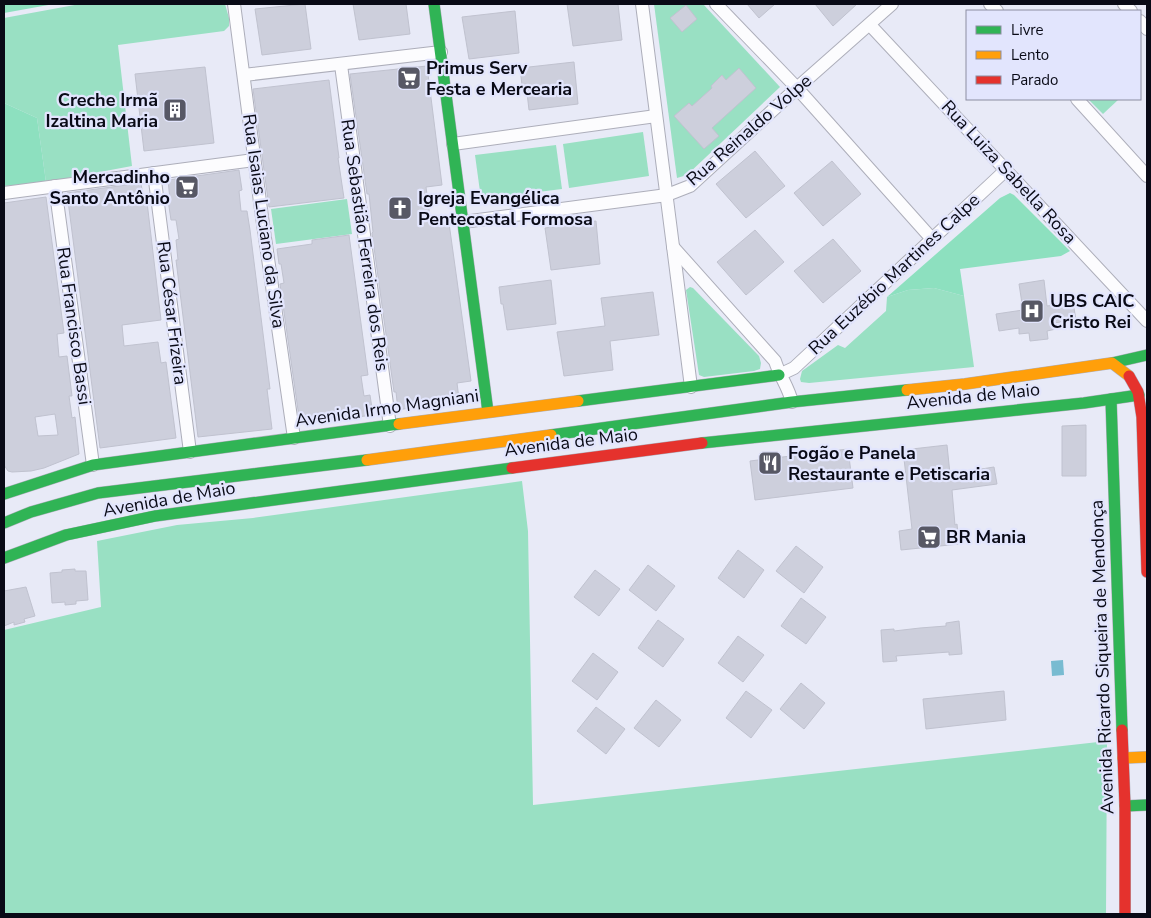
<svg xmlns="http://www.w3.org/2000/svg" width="1151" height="918" font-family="'Nunito Sans',sans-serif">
	<rect width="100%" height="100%" fill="#e8eaf7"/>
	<!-- green -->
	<g fill="#99e0c3">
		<polygon points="80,4 225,4 229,18 229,26 224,31 118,45 132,166 46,182 37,118 4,103 4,18"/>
		<polygon points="654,4 703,4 780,87 687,175 677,178"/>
		<polygon points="1088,99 1119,99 1103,114"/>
		<polygon points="643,132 649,176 569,188 563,144"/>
		<polygon points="556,145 562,189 481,199 475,155"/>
		<polygon points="347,199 352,234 276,244 271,209"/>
		<polygon points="690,287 693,288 759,356 761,363 760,369 754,371 704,377 699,375 686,290"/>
		<polygon points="934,288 964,296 974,367 809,383 801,382 800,379 802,371 838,345 845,348 886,311 887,297 908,290"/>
		<polygon points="522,481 528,531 533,805 1107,741 1106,914 4,914 4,630 101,607 97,541 177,525 253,518"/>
	</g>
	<!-- forest -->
	<g fill="#8de0bf">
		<polygon points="4,4 54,4 4,13"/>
		<polygon points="4,103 37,118 46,182 4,186"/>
		<polygon points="1010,193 1014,195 1070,251 1061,256 960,269 964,296 934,288 908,290 887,297 1000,198"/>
	</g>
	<!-- water -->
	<polygon fill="#78bbd1" points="1063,660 1064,675 1052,676 1051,661"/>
	<!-- building -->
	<g fill="#cdcfdc" stroke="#c0c2cf" fill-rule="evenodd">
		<polygon points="305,4 311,49 262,55 255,9"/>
		<polygon points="353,4 406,4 410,34 359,40"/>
		<polygon points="567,4 618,4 622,40 573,46"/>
		<polygon points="747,4 775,4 759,18"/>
		<polygon points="815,4 857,4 833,26"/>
		<polygon points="686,5 697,19 682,32 670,18"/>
		<polygon points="515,11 519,53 469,59 462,17"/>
		<polygon points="574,62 578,104 529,110 526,84 522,85 520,68"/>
		<polygon points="427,66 442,185 426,187 431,225 449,223 471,381 457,383 459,399 398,410 396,392 394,392 372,233 373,232 369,194 367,194 350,74"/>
		<polygon points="205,67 214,143 144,151 135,74"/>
		<polygon points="739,68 756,88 712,128 719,136 704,149 674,116 689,103 692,106 712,88 711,86 722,75 726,80"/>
		<polygon points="329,80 339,158 338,158 344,198 269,207 253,89"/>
		<polygon points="755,151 785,186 746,218 716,184"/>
		<polygon points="832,161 861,194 823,226 794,193"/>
		<polygon points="239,170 242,190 239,191 241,211 247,211 250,230 270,389 267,389 272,429 198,437 176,260 178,260 176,240 179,239 176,220 171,220 168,200 170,200 168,180"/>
		<polygon points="141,183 144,203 147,202 161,320 122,325 124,346 158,342 161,363 166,362 176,438 100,448 67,193"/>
		<path d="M46,197L64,333L57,334L59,357L67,356L72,396H69L72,418L75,417L79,454L44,468L31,471L12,472L8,471L4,465V203ZM55,414L58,435L38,436L35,417Z"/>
		<polygon points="596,221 600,264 551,270 545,228"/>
		<polygon points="755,230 784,262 746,295 717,262"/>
		<polygon points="349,235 368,375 361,376 364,396 370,395 373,415 300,424 280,284 284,283 281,264 279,264 277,249 312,244 312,240"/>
		<polygon points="833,239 861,271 823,303 794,271"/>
		<polygon points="551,280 556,324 507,330 503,304 501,304 499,287"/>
		<polygon points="1044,280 1047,306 1073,302 1076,320 1054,323 1056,329 1047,331 1048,339 1030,341 1029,333 1019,334 1019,328 999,331 996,314 1023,310 1019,284"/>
		<polygon points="653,292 659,335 610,341 613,370 564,376 557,332 605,326 601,298"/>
		<polygon points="1086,425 1086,476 1062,476 1062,426"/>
		<polygon points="947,445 950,474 994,467 997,484 952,490 955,525 957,524 959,544 901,550 899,531 912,529 903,450"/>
		<polygon points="848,449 853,488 755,500 750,461"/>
		<polygon points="796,546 823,567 804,593 776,571"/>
		<polygon points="738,550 764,570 744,598 718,578"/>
		<polygon points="648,565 675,586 656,611 629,590"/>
		<polygon points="75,569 75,571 86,571 88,600 76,601 76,604 65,605 65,602 52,603 50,573 62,572 62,570"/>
		<polygon points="595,570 620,589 599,616 574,597"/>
		<polygon points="26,587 35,616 24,619 25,622 14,625 14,622 4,626 4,591"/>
		<polygon points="801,598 826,617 806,644 781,626"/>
		<polygon points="658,620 684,639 663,667 638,648"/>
		<polygon points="959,621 962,654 949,655 949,652 896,656 897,661 883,662 881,630 894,629 894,631 920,628 946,626 946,623"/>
		<polygon points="738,636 764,655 743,682 718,663"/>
		<polygon points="593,653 618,672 597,700 572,681"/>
		<polygon points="801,683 825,703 804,729 780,709"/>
		<polygon points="746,691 772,710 751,738 726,718"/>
		<polygon points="1004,691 1006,720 926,729 923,699"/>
		<polygon points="656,700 681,720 659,747 634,728"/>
		<polygon points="596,707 625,729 606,754 577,731"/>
	</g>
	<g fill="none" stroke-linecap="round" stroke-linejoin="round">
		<!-- street casing -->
		<g stroke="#adaeba" stroke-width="14">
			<g id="street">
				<polyline points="234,4 262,217 294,438"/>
				<polyline points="642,4 691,387"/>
				<polyline points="716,4 797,88 932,239"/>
				<polyline points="990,4 997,11"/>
				<polyline points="1124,4 1131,11"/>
				<polyline points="1140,21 1147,29"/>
				<polyline points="870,25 1147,321"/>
				<polyline points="341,65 390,426"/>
				<polyline points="244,75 441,52"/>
				<polyline points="1077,99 1147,176"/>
				<polyline points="453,144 656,116"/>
				<polyline points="154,173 190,452"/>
				<polyline points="55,186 93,465"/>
				<polyline points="4,193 254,160"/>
				<polyline points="463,222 667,195 690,186 797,88 892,4"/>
				<path d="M673,247L775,361C780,377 788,386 792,402"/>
				<polyline points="779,375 794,368 1007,169"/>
			</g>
		</g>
		<!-- fast casing -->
		<g stroke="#adaeba" stroke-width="12">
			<g id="fast">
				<polyline points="434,4 488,412"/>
				<polyline points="1112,363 1147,355"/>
				<polyline points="1111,399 1122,730"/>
				<polyline points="578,401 779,375"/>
				<polyline points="551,435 792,402 907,390"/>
				<polyline points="702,443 1084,403 1139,395"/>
				<polyline points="4,494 93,465 399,424"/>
				<polyline points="4,523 31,512 98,493 367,460"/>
				<polyline points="4,558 66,535 155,516 512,468"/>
				<polyline points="1125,806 1147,805"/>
			</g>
		</g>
		<!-- slow casing -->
		<g stroke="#adaeba" stroke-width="12">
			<g id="slow">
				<polyline points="907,390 965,384 1112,363 1129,376"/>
				<polyline points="399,424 578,401"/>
				<polyline points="367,460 551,435"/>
				<polyline points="1123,758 1147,757"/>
			</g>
		</g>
		<!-- jam casing -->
		<g stroke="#adaeba" stroke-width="12">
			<g id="jam">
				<polyline points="1129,376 1138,392 1142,417 1147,572"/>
				<polyline points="512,468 702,443"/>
				<polyline points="1122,730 1125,806 1125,914"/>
			</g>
		</g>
		<!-- street -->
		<use href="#street" stroke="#fcfcfe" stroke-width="12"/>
		<!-- fast -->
		<use href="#fast" stroke="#30b455" stroke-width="11"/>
		<!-- slow -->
		<use href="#slow" stroke="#ff9f0a" stroke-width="11"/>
		<!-- jam -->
		<use href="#jam" stroke="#e5322d" stroke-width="11"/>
	</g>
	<!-- icons -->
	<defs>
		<g id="supermarket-square" transform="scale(1.25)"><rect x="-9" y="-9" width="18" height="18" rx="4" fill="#575865" stroke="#e2e5fd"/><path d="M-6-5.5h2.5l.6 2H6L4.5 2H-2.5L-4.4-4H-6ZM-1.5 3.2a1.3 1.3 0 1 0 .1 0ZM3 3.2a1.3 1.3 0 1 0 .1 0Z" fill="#fff"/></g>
		<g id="building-square" transform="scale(1.25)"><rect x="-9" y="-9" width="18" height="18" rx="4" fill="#575865" stroke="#e2e5fd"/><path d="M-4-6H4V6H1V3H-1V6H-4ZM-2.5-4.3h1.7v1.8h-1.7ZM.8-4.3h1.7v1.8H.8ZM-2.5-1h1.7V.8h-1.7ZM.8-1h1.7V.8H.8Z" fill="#fff"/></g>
		<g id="church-square" transform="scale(1.25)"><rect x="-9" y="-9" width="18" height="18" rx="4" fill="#575865" stroke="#e2e5fd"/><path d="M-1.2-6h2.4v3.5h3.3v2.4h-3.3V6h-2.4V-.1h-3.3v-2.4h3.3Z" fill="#fff"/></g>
		<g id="hospital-square" transform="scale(1.25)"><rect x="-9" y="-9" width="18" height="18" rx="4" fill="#575865" stroke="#e2e5fd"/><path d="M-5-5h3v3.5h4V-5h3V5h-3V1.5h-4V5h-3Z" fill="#fff"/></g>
		<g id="restaurant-square" transform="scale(1.25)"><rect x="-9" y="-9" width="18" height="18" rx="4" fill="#575865" stroke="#e2e5fd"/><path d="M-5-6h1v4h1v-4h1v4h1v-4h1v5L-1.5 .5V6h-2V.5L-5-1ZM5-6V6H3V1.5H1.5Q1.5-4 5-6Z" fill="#fff"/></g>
	</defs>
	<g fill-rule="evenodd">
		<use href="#supermarket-square" x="409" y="78"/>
		<use href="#building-square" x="175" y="110"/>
		<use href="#supermarket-square" x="187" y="187"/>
		<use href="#church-square" x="400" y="208"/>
		<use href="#hospital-square" x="1032" y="311"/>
		<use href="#restaurant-square" x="770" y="463"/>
		<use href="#supermarket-square" x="929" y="537"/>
	</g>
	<g text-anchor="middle" stroke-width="4.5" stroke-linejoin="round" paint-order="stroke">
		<!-- poi labels -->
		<g font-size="18" font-weight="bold" fill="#090a16" stroke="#e2e5fd" text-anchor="start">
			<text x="426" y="74">Primus Serv<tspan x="426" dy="21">Festa e Mercearia</tspan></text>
			<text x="158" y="106" text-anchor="end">Creche Irmã<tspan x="158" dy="21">Izaltina Maria</tspan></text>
			<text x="170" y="183" text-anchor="end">Mercadinho<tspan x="170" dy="21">Santo Antônio</tspan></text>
			<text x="418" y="204">Igreja Evangélica<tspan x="418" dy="21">Pentecostal Formosa</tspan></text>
			<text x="1050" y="307">UBS CAIC<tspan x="1050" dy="21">Cristo Rei</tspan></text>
			<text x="788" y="459">Fogão e Panela<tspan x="788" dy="21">Restaurante e Petiscaria</tspan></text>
			<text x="946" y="543">BR Mania</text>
		</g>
		<!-- street labels -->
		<g font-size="18" fill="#090a16" stroke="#e2e5fd">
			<text transform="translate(749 130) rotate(-41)" y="6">Rua Reinaldo Volpe</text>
			<text transform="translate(1009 172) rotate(47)" y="6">Rua Luiza Sabella Rosa</text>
			<text transform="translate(264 221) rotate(82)" y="6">Rua Isaias Luciano da Silva</text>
			<text transform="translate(365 245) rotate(82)" y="6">Rua Sebastião Ferreira dos Reis</text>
			<text transform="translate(894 274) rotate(-43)" y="6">Rua Euzébio Martines Calpe</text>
			<text transform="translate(172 313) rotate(83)" y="6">Rua César Frizeira</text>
			<text transform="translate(74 326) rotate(82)" y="6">Rua Francisco Bassi</text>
			<text transform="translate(973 396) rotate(-6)" y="6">Avenida de Maio</text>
			<text transform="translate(387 408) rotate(-8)" y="6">Avenida Irmo Magniani</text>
			<text transform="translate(571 442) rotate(-7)" y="6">Avenida de Maio</text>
			<text transform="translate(169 499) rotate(-10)" y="6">Avenida de Maio</text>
			<text transform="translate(1102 657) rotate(-92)" y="6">Avenida Ricardo Siqueira de Mendonça</text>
		</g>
	</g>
	<!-- border -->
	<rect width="1151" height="918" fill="none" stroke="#090a16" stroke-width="10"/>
	<!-- legend -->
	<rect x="966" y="10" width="175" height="90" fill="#e2e5fd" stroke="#8b8da1"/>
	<rect x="976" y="26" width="25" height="8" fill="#30b455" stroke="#8b8da1"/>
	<text x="1011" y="35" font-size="15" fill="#090a16">Livre</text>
	<rect x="976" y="51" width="25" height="8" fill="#ff9f0a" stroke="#8b8da1"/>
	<text x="1011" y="60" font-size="15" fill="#090a16">Lento</text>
	<rect x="976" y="76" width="25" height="8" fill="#e5322d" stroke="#8b8da1"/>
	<text x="1011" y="85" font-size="15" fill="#090a16">Parado</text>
</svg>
